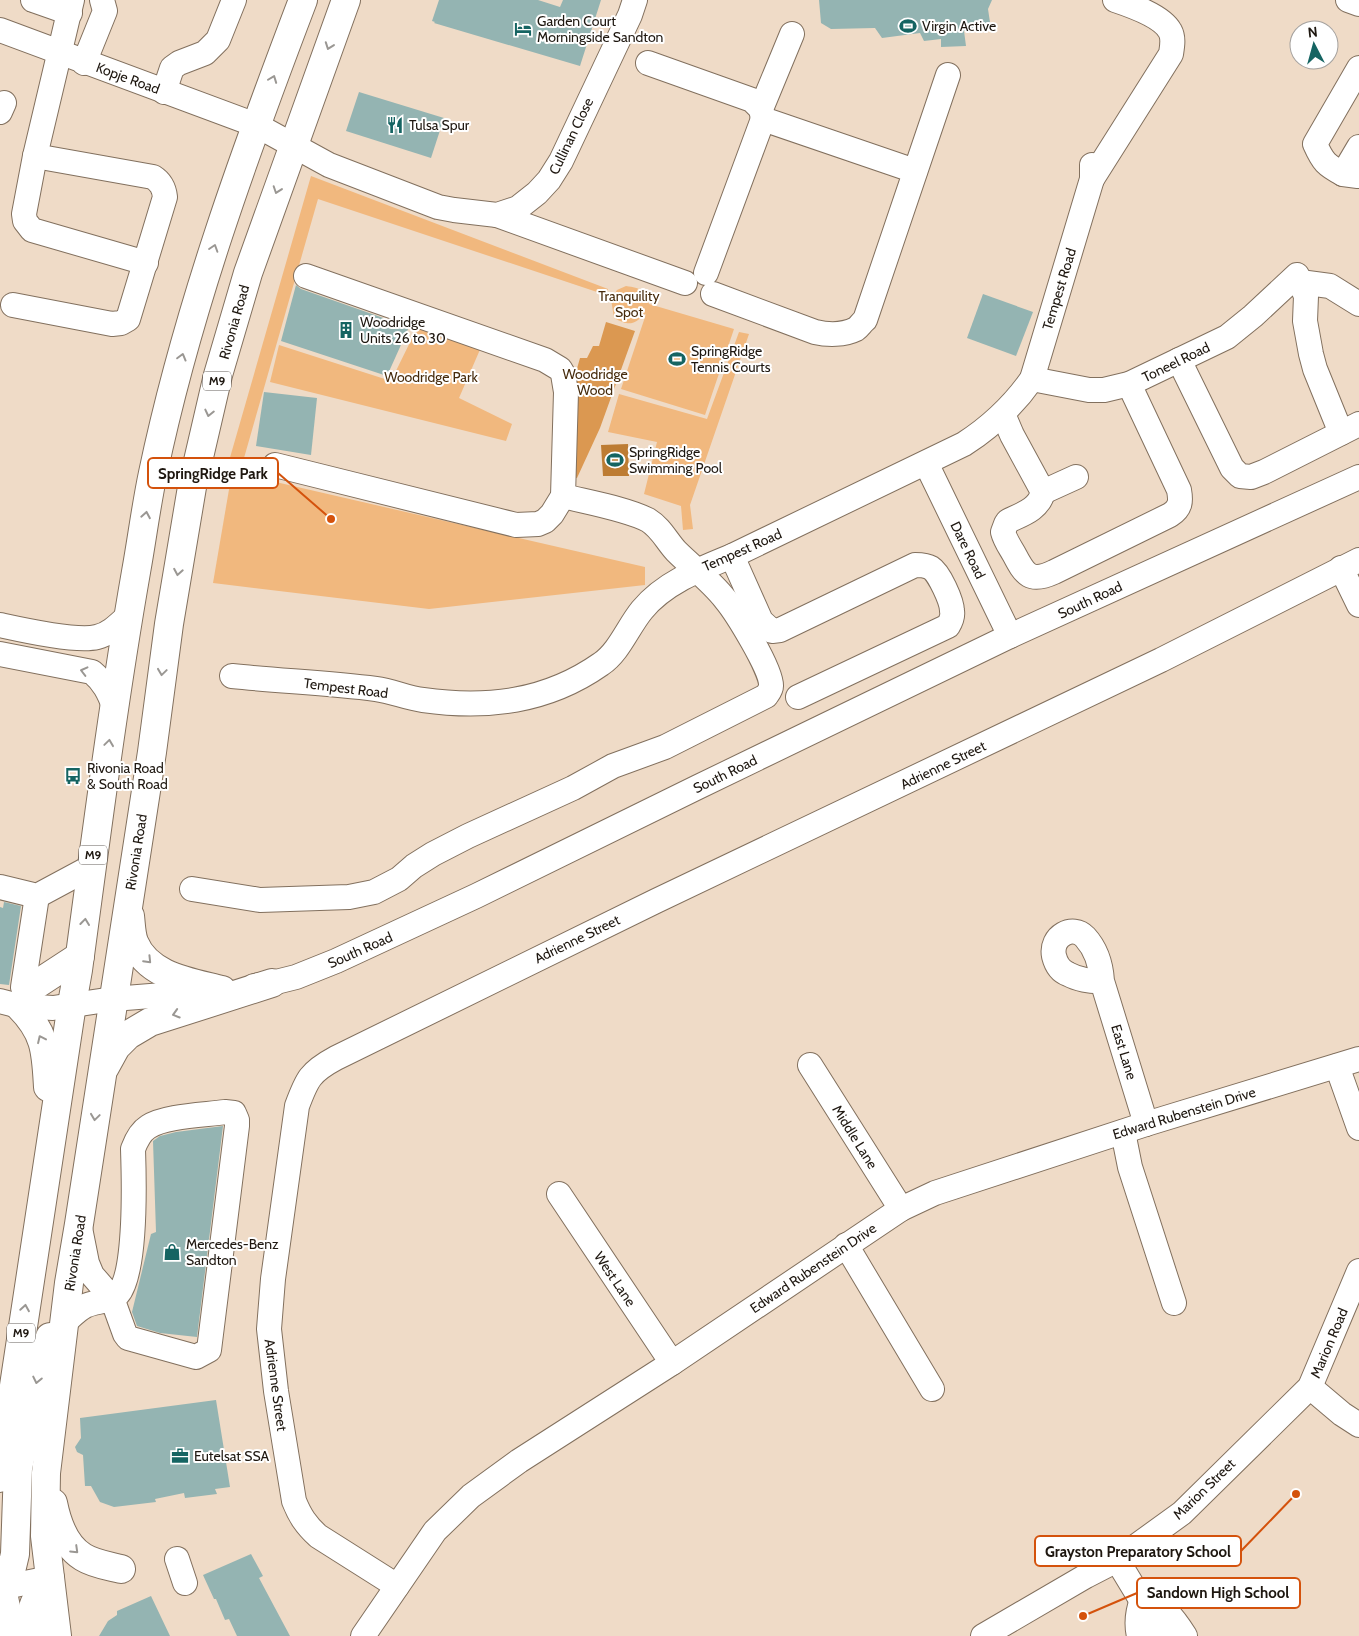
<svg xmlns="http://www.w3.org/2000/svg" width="1359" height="1636" font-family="Cabin,sans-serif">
	<rect width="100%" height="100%" fill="#efdbc7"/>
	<!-- green -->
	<g fill="#f1b87e">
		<polygon points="311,176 608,289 606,295 318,199 242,465 229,461"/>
		<path d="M626,286C641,288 645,290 649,304L734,329L705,415L621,389L646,314C633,324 631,327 614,318L611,299L617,290Z"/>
		<polygon points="419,324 482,345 459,398 512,424 506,441 270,382 279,345 391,381"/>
		<polygon points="739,332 749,334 690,505 693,529 683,530 681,506 644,494 657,442 608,432 619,394 707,419"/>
		<polygon points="232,472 645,567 645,585 429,609 213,583"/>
	</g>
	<!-- forest -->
	<polygon fill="#db9851" points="606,322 635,331 600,428 577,478 570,477 574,379 580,358 587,358 593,346 599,346"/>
	<!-- water -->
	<polygon fill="#bd7c33" points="628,444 629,476 603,476 601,445"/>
	<!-- building -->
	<g fill="#94b4b2">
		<polygon points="439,0 538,0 560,7 563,0 601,0 580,66 434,23 435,22 432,21"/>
		<polygon points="819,0 992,0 988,9 991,29 964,31 966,46 941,47 941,39 924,41 920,33 882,38 875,28 831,29 821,23"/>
		<polygon points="359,92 444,118 431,158 346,131"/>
		<polygon points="296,285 301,289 409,327 387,376 281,341"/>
		<polygon points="983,294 1033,312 1016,356 967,338"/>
		<polygon points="264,392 317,398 311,455 256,446"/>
		<polygon points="4,902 21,906 9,985 0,984 0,907 3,908"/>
		<polygon points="223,1126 197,1337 160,1333 137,1326 132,1312 151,1234 156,1232 153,1141 160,1136 176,1132"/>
		<polygon points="216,1400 230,1487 215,1489 217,1494 185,1498 184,1493 155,1499 156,1502 114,1507 100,1502 91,1486 85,1486 83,1455 77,1452 75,1447 81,1438 80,1418"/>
		<polygon points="251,1554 263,1576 259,1578 290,1636 237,1636 229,1619 225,1620 216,1599 214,1599 203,1575"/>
		<polygon points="151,1596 170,1636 99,1636 108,1621 117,1615 117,1611"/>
	</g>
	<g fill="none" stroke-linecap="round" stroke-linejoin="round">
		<!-- minor casing -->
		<g stroke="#82705e" stroke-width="26">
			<g id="minor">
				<polyline points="33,0 70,13"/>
				<polyline points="72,0 35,156 24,214 25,221 32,230 146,263"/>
				<polyline points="1348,0 1359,4"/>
				<polyline points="0,30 256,125 329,165 438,207 454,210 497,215 518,208 537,193 549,180 561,161 630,15 635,0"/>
				<polyline points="84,63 105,11 102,0"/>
				<polyline points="648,63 752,100 761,109 763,119 915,171"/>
				<polyline points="164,92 172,68 179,63 205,53 218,40 234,0"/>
				<polyline points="761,109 792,34"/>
				<polyline points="0,112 4,103"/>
				<path d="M1343,174C1326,165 1323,162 1315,144L1359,68"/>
				<polyline points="1358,176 1343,174 1359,147"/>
				<path d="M1092,179L1171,54C1172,47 1174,38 1170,31C1162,16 1130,5 1115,0"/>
				<polyline points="497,215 685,283"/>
				<polyline points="706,273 763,119"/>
				<polyline points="1300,282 1330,286 1359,304"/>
				<path d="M713,294L815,332C828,335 844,335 856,329C859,327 862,322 865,320L948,75"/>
				<path d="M13,305L112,324L121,323L128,319L165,197C164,188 161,182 153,177L35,156"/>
				<polyline points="1179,360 1232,468 1240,476 1251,477 1264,472 1359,424"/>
				<polyline points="1032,379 1089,390 1104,390 1129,384 1227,337 1253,316 1297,275 1306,296 1305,321 1311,354 1315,369 1341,433"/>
				<path d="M1003,414L1012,435L1043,492C1039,509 1023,514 1008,521L1006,524L1003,532C1005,540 1010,547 1014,554C1025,575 1030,583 1054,572L1170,515C1181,508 1181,501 1179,490L1129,384"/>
				<polyline points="926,463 1010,636"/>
				<polyline points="275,465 516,525 538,524 545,521 552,514 563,496 566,392 563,374 560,369 545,360 306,276"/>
				<polyline points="1043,492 1076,477"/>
				<path d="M732,556L761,621L772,631L780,630L915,565C920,565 926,565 931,568C939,573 952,601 952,611C953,616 951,621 948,626L798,697"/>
				<polyline points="1341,568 1359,605"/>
				<path d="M0,625C23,630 76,642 97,637C110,634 119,624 129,615"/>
				<path d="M0,654L92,672C104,682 109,693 114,706"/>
				<path d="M232,676C280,681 328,683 376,689C392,691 407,698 423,700C487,709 547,702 601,664C619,652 628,627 642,610C664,583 700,569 732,556L964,444C992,426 1013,406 1032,379L1092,179V165"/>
				<polyline points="0,887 37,896 91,867"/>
				<path d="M192,889L260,900L349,897L374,892L399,879L414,866L433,854L468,836L573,788L613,766L665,747L766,696C768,693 771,690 771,686C772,670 736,612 725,599C711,581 692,567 676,551C666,540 661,528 648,520C627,509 587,502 563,496"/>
				<path d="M1102,981C1091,982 1077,979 1068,974C1060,971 1056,964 1054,956C1050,936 1073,924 1085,937C1096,949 1101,965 1102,981L1146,1124"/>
				<polyline points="254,986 272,983 296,977 336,961 476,896 698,787 1010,636 1359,477"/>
				<polyline points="23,987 37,896"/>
				<polyline points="0,1001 19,1006 53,1008 113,999 213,991"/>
				<polyline points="810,1065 901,1209"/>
				<polyline points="1337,1066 1359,1128"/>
				<polyline points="1123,1132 1130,1167 1174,1303"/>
				<polyline points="559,1194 672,1363"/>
				<polyline points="846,1245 932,1389"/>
				<path d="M64,1323C71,1317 77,1310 85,1306C95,1301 110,1302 118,1294C137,1273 134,1178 133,1149C136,1141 140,1132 148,1127C164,1116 204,1115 225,1112L234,1113L237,1120V1126L209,1350L196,1357L128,1338L125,1334L112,1298L92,1275L87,1263L80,1228"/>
				<polyline points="1310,1387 1342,1414 1359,1425"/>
				<polyline points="177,1559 185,1583"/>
				<polyline points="1117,1560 1163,1636"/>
				<path d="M397,1586L318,1536C306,1525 300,1516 294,1501L276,1391L269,1329L273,1279L297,1106C307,1079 310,1072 336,1058L656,901L1161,660L1359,560"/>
				<polyline points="0,1588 50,1578"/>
				<polyline points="363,1636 435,1531 471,1496 519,1461 672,1363 901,1209 935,1193 1146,1124 1359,1059"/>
				<polyline points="983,1636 1086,1576 1117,1560 1182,1513 1310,1387 1359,1271"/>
				<path d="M1139,1636C1136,1623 1137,1613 1142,1600C1165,1606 1173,1617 1185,1636"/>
			</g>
		</g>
		<!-- major casing -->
		<g stroke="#82705e" stroke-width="30">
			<g id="major">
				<path d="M130,916C131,924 131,934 134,942C148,977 191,982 222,990"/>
				<polyline points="31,988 80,956"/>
				<path d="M19,1006C46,1033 46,1052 48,1087"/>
				<polyline points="105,1067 116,1047 128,1035 150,1022 272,983"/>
				<path d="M0,1478L72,1004L78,970C96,837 113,704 136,572C142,539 146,506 153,473C187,311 244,155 303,0"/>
				<path d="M53,1503C57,1523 65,1546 83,1557C94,1564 109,1566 121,1569"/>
				<polyline points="1,1570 2,1588 12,1636"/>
				<polyline points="2,1588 11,1571 15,1554 18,1468 40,1367 50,1337"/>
				<path d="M34,1636C28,1607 34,1602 50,1578"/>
				<polyline points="57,1636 45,1536 46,1473 69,1283 79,1224 152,752 169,624 192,487 218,375 248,273 346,0"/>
			</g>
		</g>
		<!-- minor -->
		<use href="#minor" stroke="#fff" stroke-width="24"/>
		<!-- major -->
		<use href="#major" stroke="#fff" stroke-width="28"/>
	</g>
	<!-- one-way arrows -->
	<defs><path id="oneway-chevron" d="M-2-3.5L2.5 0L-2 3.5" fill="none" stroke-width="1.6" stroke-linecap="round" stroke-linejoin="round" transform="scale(1.25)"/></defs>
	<g stroke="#9a9793">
		<use href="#oneway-chevron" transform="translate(329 46) rotate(110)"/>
		<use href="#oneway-chevron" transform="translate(273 79) rotate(-69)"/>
		<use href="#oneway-chevron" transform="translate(277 190) rotate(109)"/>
		<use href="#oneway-chevron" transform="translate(214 248) rotate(-72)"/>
		<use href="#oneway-chevron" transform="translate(182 357) rotate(-75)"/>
		<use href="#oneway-chevron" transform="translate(209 413) rotate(103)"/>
		<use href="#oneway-chevron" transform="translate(146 515) rotate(-80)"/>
		<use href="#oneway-chevron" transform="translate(178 572) rotate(100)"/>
		<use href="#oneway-chevron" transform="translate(84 671) rotate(-166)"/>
		<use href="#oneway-chevron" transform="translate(162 672) rotate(98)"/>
		<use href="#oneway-chevron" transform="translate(109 743) rotate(-82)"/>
		<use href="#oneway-chevron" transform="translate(85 922) rotate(-83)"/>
		<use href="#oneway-chevron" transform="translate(148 960) rotate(46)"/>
		<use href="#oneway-chevron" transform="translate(176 1014) rotate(163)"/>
		<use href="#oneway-chevron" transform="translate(41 1039) rotate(-115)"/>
		<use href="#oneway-chevron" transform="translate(95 1117) rotate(98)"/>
		<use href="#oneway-chevron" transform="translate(25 1308) rotate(-81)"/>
		<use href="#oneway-chevron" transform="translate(37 1380) rotate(102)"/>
		<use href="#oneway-chevron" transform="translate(75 1550) rotate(44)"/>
	</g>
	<!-- icons -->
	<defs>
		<g id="stadium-bare" transform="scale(1.35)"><path d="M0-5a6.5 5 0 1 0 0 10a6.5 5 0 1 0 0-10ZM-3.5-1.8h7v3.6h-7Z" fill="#156462" stroke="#fff" stroke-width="2.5" paint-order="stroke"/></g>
		<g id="hotel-bare" transform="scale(1.35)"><path d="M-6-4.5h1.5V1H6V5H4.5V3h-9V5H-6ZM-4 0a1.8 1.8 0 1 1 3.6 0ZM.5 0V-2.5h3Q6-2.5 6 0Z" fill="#156462" stroke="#fff" stroke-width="2.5" paint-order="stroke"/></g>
		<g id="restaurant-bare" transform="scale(1.35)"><path d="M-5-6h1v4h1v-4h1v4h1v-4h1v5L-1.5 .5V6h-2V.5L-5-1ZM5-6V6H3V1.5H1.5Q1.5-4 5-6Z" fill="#156462" stroke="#fff" stroke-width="2.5" paint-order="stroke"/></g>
		<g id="building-bare" transform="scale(1.35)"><path d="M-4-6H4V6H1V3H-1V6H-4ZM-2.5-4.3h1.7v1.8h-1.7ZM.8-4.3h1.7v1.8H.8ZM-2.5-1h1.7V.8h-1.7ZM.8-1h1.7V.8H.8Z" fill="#156462" stroke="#fff" stroke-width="2.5" paint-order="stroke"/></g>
		<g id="bus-bare" transform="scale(1.35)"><path d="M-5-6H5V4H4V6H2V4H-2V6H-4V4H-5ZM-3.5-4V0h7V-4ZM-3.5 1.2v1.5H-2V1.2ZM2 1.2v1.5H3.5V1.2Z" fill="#156462" stroke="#fff" stroke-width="2.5" paint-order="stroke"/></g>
		<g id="shop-bare" transform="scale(1.35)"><path d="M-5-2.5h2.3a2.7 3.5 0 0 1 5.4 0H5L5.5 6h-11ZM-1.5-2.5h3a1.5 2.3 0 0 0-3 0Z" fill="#156462" stroke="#fff" stroke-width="2.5" paint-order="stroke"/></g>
		<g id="office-bare" transform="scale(1.35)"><path d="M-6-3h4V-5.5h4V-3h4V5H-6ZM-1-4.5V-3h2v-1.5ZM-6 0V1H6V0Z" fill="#156462" stroke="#fff" stroke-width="2.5" paint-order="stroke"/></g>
	</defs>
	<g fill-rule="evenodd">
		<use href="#stadium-bare" x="908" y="26"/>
		<use href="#hotel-bare" x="523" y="29"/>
		<use href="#restaurant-bare" x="395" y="125"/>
		<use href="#building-bare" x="346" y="330"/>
		<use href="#stadium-bare" x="677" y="359"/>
		<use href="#stadium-bare" x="615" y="460"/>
		<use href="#bus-bare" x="73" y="776"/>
		<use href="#shop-bare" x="172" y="1252"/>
		<use href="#office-bare" x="180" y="1456"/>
	</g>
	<g text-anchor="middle" stroke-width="4" stroke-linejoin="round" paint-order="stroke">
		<!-- shield labels -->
		<g fill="#fff" stroke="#625d58" stroke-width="1">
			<rect x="203" y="371.5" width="28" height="19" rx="4"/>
			<rect x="79" y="845.5" width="28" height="19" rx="4"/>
			<rect x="7" y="1323.5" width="28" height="19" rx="4"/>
		</g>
		<g font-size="12" font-weight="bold" fill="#1e1710">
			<text x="217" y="385">M9</text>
			<text x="93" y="859">M9</text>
			<text x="21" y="1337">M9</text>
		</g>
		<!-- poi labels -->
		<g font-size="14" fill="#1e1710" stroke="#fff" text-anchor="start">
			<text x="537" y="26">Garden Court<tspan x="537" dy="16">Morningside Sandton</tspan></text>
			<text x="922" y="31">Virgin Active</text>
			<text x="409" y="130">Tulsa Spur</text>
			<text x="360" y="327">Woodridge<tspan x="360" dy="16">Units 26 to 30</tspan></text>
			<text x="691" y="356">SpringRidge<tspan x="691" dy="16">Tennis Courts</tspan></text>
			<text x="629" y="457">SpringRidge<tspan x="629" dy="16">Swimming Pool</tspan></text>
			<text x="87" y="773">Rivonia Road<tspan x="87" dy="16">&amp; South Road</tspan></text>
			<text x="186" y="1249">Mercedes-Benz<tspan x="186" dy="16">Sandton</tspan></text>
			<text x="194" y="1461">Eutelsat SSA</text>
		</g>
		<!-- street labels -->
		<g font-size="14" fill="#1e1710" stroke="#fff">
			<text transform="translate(128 78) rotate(20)" y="5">Kopje Road</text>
			<text transform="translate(571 136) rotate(-64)" y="5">Cullinan Close</text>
			<text transform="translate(1059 289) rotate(-73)" y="5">Tempest Road</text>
			<text transform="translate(234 322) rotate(-74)" y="5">Rivonia Road</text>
			<text transform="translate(1176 362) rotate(-26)" y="5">Toneel Road</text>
			<text transform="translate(742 550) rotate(-24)" y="5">Tempest Road</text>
			<text transform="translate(968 550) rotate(64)" y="5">Dare Road</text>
			<text transform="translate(1090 600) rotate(-25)" y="5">South Road</text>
			<text transform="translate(346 688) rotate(7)" y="5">Tempest Road</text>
			<text transform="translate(943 765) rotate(-26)" y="5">Adrienne Street</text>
			<text transform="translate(725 774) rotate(-26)" y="5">South Road</text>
			<text transform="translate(136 852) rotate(-81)" y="5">Rivonia Road</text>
			<text transform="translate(577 939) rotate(-26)" y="5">Adrienne Street</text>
			<text transform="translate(360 950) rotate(-24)" y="5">South Road</text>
			<text transform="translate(1124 1052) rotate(73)" y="5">East Lane</text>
			<text transform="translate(1184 1113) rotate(-17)" y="5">Edward Rubenstein Drive</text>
			<text transform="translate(855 1137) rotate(58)" y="5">Middle Lane</text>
			<text transform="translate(75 1253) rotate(-81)" y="5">Rivonia Road</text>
			<text transform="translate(813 1268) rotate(-34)" y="5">Edward Rubenstein Drive</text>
			<text transform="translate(615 1279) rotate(56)" y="5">West Lane</text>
			<text transform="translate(1329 1343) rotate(-67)" y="5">Marion Road</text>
			<text transform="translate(276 1385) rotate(82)" y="5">Adrienne Street</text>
			<text transform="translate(1204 1489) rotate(-44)" y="5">Marion Street</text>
		</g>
		<!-- park labels -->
		<g font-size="14" fill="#462b0c" stroke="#fff">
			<text x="629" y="301">Tranquility<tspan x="629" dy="16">Spot</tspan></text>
			<text x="595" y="379">Woodridge<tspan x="595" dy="16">Wood</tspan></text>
			<text x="431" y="382">Woodridge Park</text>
		</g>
	</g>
	<!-- callouts -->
	<path fill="none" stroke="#d4520c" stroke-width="2" d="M331 519L278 473M1296 1494L1241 1551M1083 1616L1137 1593"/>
	<g fill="#d4520c" stroke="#fff" stroke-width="2">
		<circle cx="331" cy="519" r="5"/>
		<circle cx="1296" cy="1494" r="5"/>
		<circle cx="1083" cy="1616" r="5"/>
	</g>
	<g fill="#fff" stroke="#d4520c" stroke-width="2">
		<rect x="148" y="458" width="130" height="30" rx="5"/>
		<rect x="1035" y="1536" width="206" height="30" rx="5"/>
		<rect x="1137" y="1578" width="163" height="30" rx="5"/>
	</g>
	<g font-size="15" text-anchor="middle" font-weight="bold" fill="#1e1710">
		<text x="213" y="479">SpringRidge Park</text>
		<text x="1138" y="1557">Grayston Preparatory School</text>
		<text x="1218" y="1598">Sandown High School</text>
	</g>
	<!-- north arrow -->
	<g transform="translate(1314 45) rotate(354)"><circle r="24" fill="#ffffff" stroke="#a5a29f"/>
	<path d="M0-4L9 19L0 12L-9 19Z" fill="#156462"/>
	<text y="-8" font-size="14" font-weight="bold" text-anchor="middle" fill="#1e1710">N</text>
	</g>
</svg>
